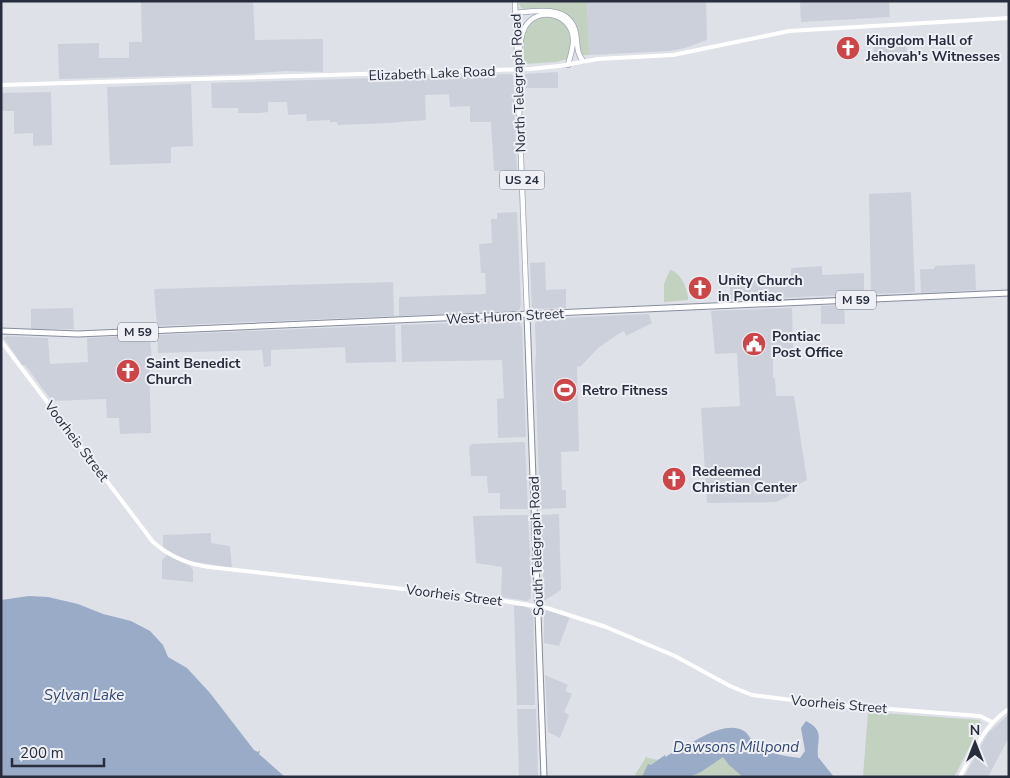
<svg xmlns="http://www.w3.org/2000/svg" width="1010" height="778" font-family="'Nunito Sans',sans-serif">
	<rect width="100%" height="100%" fill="#dee1e8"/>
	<!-- built -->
	<g fill="#ccd0da">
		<polygon points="141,1 253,1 255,40 323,39 323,72 286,71 244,74 59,79 58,44 99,43 99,58 129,58 129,42 142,42"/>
		<polygon points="587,1 706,1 707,40 685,48 669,51 589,55"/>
		<polygon points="800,1 889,1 890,17 801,22"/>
		<polygon points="906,37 907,54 874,56 873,39"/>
		<polygon points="558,72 558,88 526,88 525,74"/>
		<polygon points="511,74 513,76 517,171 494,171 491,122 470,122 470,106 450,107 449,94 425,95 426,120 388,123 338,125 337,122 330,122 330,120 307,121 306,114 288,115 287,102 268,102 268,112 260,113 238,113 238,108 212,108 211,83"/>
		<polygon points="191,84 193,146 171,147 171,163 110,165 107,87"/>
		<polygon points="51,92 52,145 33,146 33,133 14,134 14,111 1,111 1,93"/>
		<polygon points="911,192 915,292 871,294 869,194"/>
		<polygon points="517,212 521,304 520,309 517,311 399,316 399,297 486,294 485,273 481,273 479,244 492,243 491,219 497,219 497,213"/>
		<polygon points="545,262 546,290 566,289 566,308 534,309 532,307 530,263"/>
		<polygon points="975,264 976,290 921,293 920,269 934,269 935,266"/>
		<polygon points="822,266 822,275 864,273 864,294 736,300 730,299 730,281 791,279 791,268"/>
		<polygon points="393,282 394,316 157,326 154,289"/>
		<polygon points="844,305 845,324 821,324 821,306"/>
		<polygon points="73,308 74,329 31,329 31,309"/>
		<polygon points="792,308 793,349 773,350 773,378 775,378 776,396 794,396 807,480 801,483 787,497 776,502 707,503 701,408 740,406 737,353 715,354 711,311"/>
		<polygon points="649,314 652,323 626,336 624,331 617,335 598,348 580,367 577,366 579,451 561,452 562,490 566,490 566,508 540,509 535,365 536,353 535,324 537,321 540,319"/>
		<polygon points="501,321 520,322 522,329 526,437 498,438 497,399 504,398 502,360 402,362 401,325"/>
		<polygon points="395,325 396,362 346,363 345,347 271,350 271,366 264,367 262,350 158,353 157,335"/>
		<polygon points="148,335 150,339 152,360 149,360 151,433 120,434 119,418 107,418 106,399 52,401 25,365 22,365 4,338 7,336 48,338 50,364 88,362 87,338"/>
		<polygon points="522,442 525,443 528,509 500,509 500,493 488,493 487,476 471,476 469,447 472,444"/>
		<polygon points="559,514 561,590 544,601 541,515"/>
		<polygon points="528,515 531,572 531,598 527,601 501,597 502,567 476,563 473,516"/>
		<polygon points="211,533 211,543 230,546 232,568 183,560 163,547 163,535"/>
		<polygon points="167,555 190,566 193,570 193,582 162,579 162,560"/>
		<polygon points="514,606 524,606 533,610 535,705 517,705"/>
		<polygon points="545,610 570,616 559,646 544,643 544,611"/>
		<polygon points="545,675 568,685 565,691 572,694 564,712 569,715 560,738 548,732"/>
		<polygon points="517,709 536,709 538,777 519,777"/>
		<polygon points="1009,714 1009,737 988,777 964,777 988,733"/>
	</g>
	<!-- green -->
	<g fill="#c2d1c0">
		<polygon points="557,1 587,1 589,55 582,55 579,52 569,18 525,10 521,8 519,3"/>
		<path d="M540,17C570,17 576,32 567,59L556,62L524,64L523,35L529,23Z"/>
		<path d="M670,270C681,272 688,290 688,300L664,302V284Z"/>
		<polygon points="868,712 979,720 982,723 954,777 863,777"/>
		<path d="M720,745L785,777H640L635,775L646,757C668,766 698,751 720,745Z"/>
	</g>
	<!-- water -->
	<g fill="#9aabc7">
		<polygon points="29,596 48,597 78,604 103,614 131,621 150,631 163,645 168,657 187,668 210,693 254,750 258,752 260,750 259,754 285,777 1,777 1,600"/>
		<path d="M806,721C826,731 816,740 818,757L834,777H743L729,765L723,757L701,772L689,777H642L648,764L651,765L665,755L666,757C671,752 678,751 683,748C697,739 727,720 744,731C749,734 751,741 756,745C768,754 786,756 800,758L805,751L801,728Z"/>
	</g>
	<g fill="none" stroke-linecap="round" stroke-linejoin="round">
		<!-- primary casing -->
		<g stroke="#9ea4b3" stroke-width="6">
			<g id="primary">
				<polyline points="515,1 527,315"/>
				<path d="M515,13C537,11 571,4 576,34C578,45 576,52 583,61"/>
				<path d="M519,50C521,42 521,31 527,24C541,6 571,15 573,38C574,47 570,56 568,65"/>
			</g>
		</g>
		<!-- highway casing -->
		<g stroke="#868d9e" stroke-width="7">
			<g id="highway">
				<polyline points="527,315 544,777"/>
				<polyline points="1,331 78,334 1009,293"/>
			</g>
		</g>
		<!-- secondary -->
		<g stroke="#fff" stroke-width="4">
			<polyline points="1,85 530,69 559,66 598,59 673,55 789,31 1009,18"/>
			<path d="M1,341L153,542C170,557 187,564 209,567L492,599L547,608L606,627L675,656L730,686L752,695L824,704L980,716L992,722"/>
			<path d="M960,777C973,752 984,725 1009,709"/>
		</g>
		<!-- primary -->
		<use href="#primary" stroke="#fff" stroke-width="4.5"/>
		<!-- highway -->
		<use href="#highway" stroke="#fff" stroke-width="5"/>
	</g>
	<!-- icons -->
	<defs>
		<g id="church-disc" transform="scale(1.25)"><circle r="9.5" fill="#cb4549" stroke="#eef0f5"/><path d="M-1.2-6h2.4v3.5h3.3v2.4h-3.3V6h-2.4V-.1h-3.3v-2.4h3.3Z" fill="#fff"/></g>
		<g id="civic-disc" transform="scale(1.25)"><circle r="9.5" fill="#cb4549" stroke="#eef0f5"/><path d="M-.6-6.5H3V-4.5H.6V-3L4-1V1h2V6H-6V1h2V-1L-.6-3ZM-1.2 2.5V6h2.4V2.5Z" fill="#fff"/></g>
		<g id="stadium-disc" transform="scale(1.25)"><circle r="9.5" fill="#cb4549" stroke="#eef0f5"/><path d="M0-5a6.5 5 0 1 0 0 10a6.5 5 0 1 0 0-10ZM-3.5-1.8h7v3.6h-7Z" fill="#fff"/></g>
	</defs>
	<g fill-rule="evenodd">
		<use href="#church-disc" x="848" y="48"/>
		<use href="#church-disc" x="700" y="288"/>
		<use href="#civic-disc" x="754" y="344"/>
		<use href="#church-disc" x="128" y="371"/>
		<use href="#stadium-disc" x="565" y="390"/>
		<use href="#church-disc" x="674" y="479"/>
	</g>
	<g text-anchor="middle" stroke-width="4" stroke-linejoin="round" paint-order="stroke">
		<!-- shield labels -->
		<g fill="#eef0f5" stroke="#636875" stroke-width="1">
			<rect x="499.5" y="170.5" width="45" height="19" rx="4"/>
			<rect x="836" y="290.5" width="40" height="19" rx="4"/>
			<rect x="118" y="322.5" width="40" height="19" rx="4"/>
		</g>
		<g font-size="12" font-weight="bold" fill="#282d3e">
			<text x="522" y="184">US 24</text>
			<text x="856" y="304">M 59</text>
			<text x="138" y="336">M 59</text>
		</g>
		<!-- poi labels -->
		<g font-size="14" font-weight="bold" fill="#282d3e" stroke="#eef0f5" text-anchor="start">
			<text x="866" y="45">Kingdom Hall of<tspan x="866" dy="16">Jehovah's Witnesses</tspan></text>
			<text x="718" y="285">Unity Church<tspan x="718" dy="16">in Pontiac</tspan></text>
			<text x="772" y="341">Pontiac<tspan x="772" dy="16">Post Office</tspan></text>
			<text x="146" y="368">Saint Benedict<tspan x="146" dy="16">Church</tspan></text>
			<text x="582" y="395">Retro Fitness</text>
			<text x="692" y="476">Redeemed<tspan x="692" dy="16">Christian Center</tspan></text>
		</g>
		<!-- street labels -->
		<g font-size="14" fill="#282d3e" stroke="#eef0f5">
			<text transform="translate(432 73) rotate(-2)" y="5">Elizabeth Lake Road</text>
			<text transform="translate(518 83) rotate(-92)" y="5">North Telegraph Road</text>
			<text transform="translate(505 316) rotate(-3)" y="5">West Huron Street</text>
			<text transform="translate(77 441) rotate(53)" y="5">Voorheis Street</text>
			<text transform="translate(536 546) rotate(-92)" y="5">South Telegraph Road</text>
			<text transform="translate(454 595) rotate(7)" y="5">Voorheis Street</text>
			<text transform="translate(839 704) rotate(5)" y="5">Voorheis Street</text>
		</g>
		<!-- water labels -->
		<g font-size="15" font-style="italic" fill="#334771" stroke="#eef0f5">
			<text x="84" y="700">Sylvan Lake</text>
			<text x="736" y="752">Dawsons Millpond</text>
		</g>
	</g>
	<!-- border -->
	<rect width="1010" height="778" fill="none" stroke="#282d3e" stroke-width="5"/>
	<!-- north arrow -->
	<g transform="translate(975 743)" stroke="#eef0f5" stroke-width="4" paint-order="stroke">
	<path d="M0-4L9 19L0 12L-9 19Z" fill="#282d3e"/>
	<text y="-8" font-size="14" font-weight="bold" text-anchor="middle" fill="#282d3e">N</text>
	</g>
	<!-- scale -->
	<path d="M12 758v8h92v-8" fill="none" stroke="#282d3e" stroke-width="2.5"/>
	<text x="20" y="758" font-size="15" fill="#282d3e" stroke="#eef0f5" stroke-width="4" paint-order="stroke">200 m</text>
</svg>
